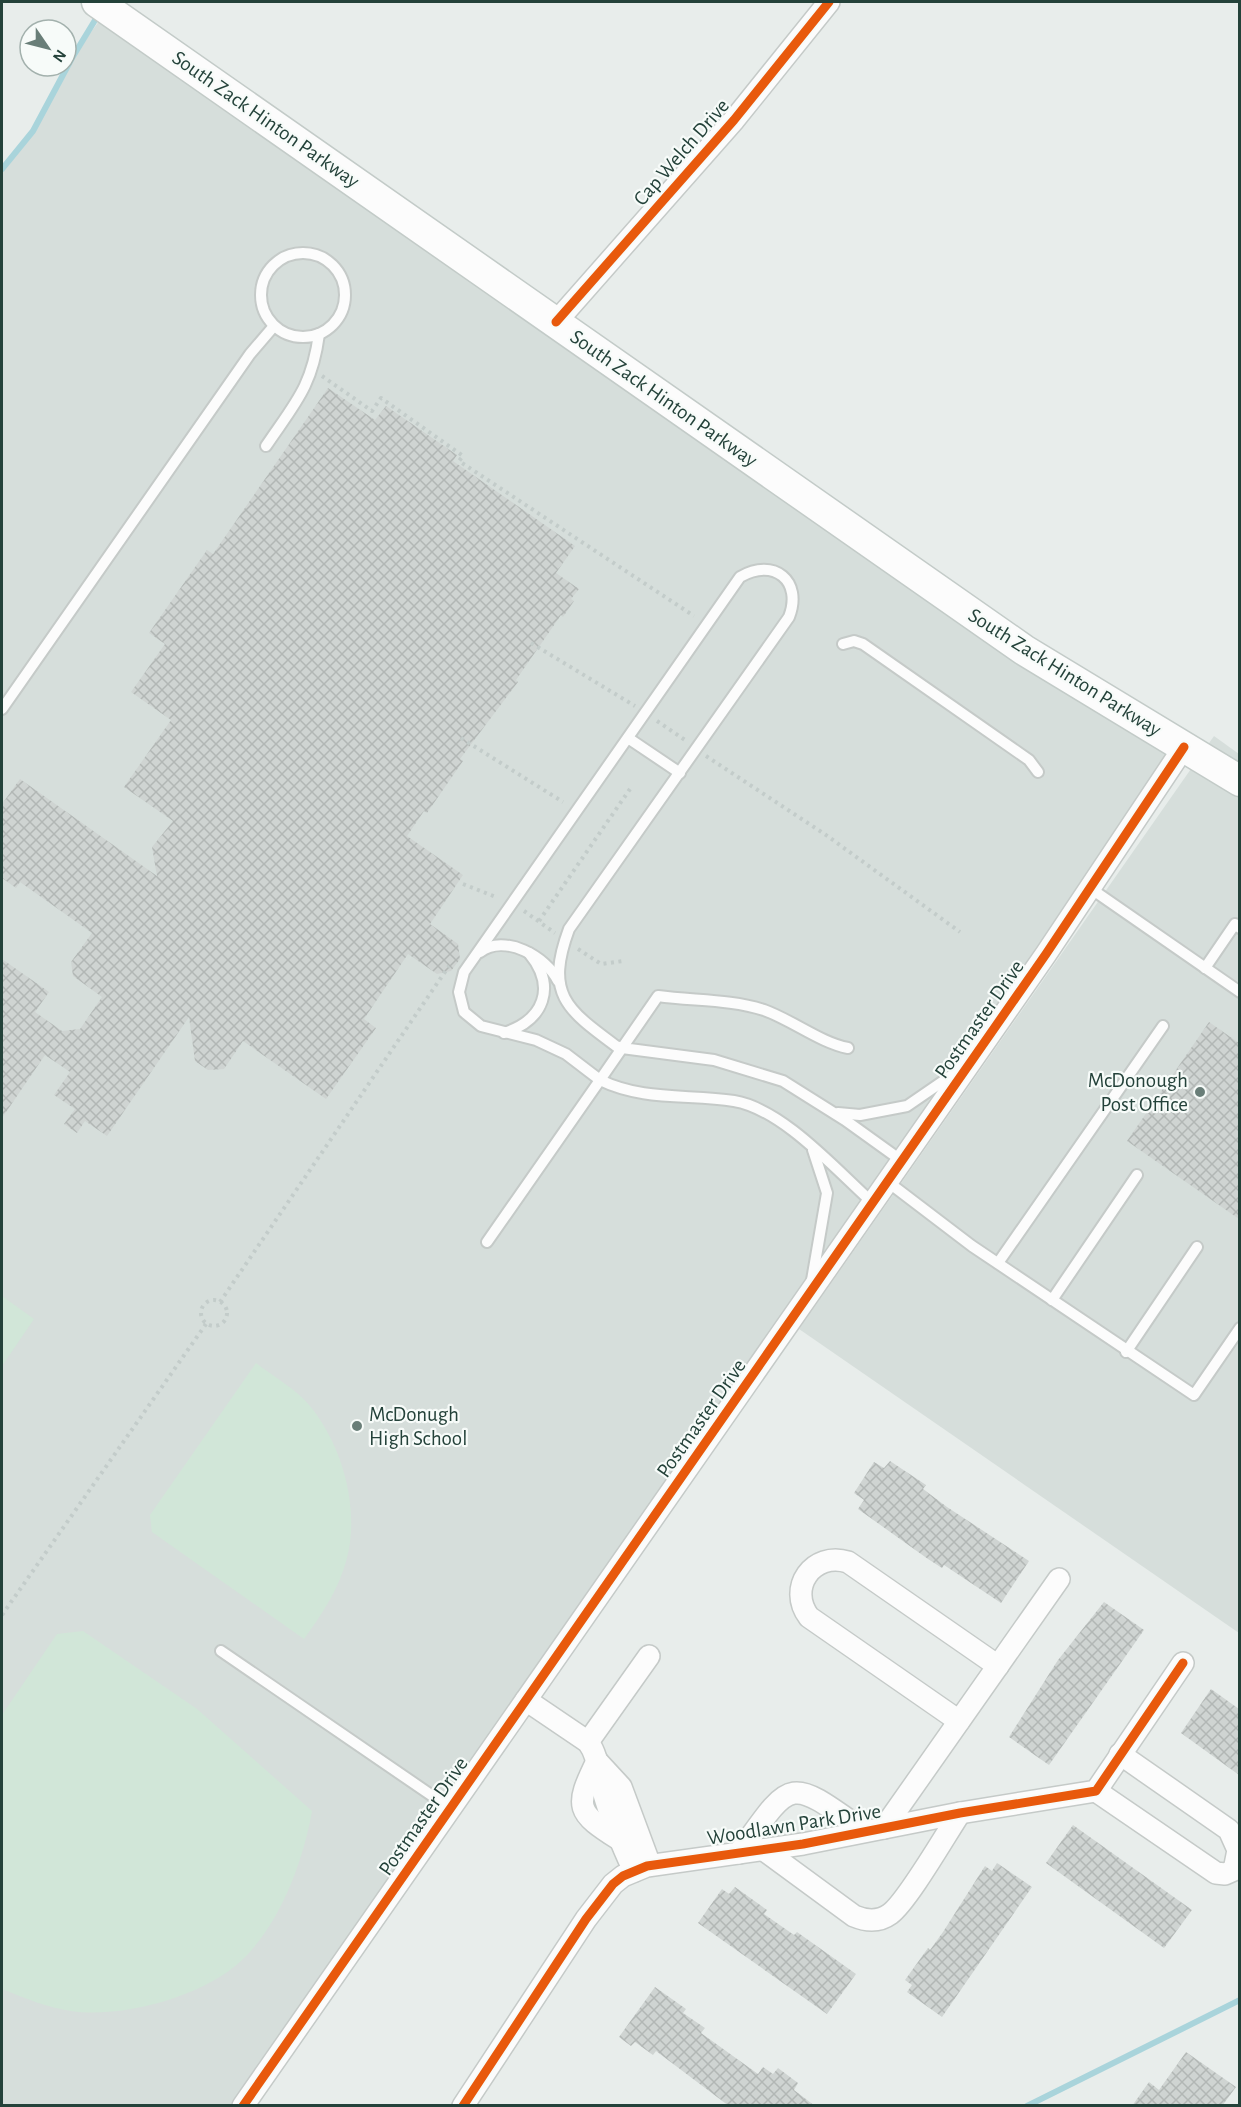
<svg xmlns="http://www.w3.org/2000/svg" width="1241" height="2107" font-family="'Alegreya Sans',sans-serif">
	<defs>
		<pattern id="building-cross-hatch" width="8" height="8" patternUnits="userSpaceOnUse" patternTransform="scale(1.5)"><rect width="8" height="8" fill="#cfd4d2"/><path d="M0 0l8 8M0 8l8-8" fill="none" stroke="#b2b7b5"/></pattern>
	</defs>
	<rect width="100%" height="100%" fill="#e8edeb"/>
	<!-- built -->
	<g fill="#d6dedb">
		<polygon points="108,9 1184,747 242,2105 2,2106 2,169 33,131 72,58"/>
		<polygon points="1214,736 1239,754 1239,1633 799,1329"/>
	</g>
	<!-- garden -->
	<g fill="#d1e6d8">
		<polygon points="2,1296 34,1319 2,1366"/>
		<path d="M256,1363C274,1377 296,1389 310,1406C342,1445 360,1508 347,1558C339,1589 322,1614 304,1639L152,1532L150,1515Z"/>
		<path d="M83,1631L197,1709L312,1811C303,1862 280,1924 241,1961C204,1996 121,2019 71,2011C46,2007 24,1998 2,1989V1715L57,1634Z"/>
	</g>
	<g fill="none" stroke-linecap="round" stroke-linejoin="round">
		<!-- stream -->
		<g stroke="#a9d4db" stroke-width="6">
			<polyline points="2,169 33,131 72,58 100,12"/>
			<polyline points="1027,2106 1240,2000"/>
		</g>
	</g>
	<!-- building -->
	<g fill="url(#building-cross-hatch)">
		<polygon points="328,388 375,420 386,406 457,455 453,461 575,546 556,573 579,589 571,599 574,601 563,617 561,615 516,680 518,682 460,759 463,761 427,813 424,811 407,836 463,875 430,924 458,944 460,959 451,971 437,974 408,954 364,1019 376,1028 326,1099 243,1041 224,1069 208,1070 195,1061 189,1017 107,1136 85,1121 77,1133 64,1124 75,1109 54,1095 70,1072 45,1055 2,1118 2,959 49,992 35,1012 62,1031 80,1029 102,997 73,976 71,962 92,933 20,882 16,888 2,878 2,804 20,779 157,876 152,847 173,821 124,787 171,720 131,692 165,644 149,633 207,550 213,554"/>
		<polygon points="1209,1022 1239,1043 1239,1219 1127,1141"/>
		<polygon points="890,1461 926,1485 923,1489 947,1507 1029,1561 1001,1603 944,1565 942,1568 928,1559 858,1509 864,1500 854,1493 874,1462 884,1468"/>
		<polygon points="1104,1602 1144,1630 1049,1765 1009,1737 1058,1660"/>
		<polygon points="1211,1689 1239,1709 1239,1775 1181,1733"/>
		<polygon points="1073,1825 1192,1910 1164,1948 1046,1863"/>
		<polygon points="997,1863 1032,1887 942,2017 907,1992 912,1985 905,1980 928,1948 930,1950 943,1932 985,1866 992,1871"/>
		<polygon points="735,1887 767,1910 764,1914 794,1935 797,1932 856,1974 827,2014 698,1923 722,1889 729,1894"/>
		<polygon points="655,1987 686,2009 683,2013 705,2028 701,2033 758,2074 763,2067 773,2074 778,2068 798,2083 794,2090 815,2106 729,2106 656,2051 653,2055 635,2042 631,2046 619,2037"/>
		<polygon points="1186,2052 1236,2087 1222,2106 1132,2106 1149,2082 1159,2090"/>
	</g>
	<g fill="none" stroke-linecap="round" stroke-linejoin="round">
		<!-- service casing -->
		<g stroke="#c5cac8" stroke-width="14">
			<g id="service">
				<circle cx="303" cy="295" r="42"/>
				<path d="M266,446C295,403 312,387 319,334"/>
				<polyline points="843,644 854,641 863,644 1029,760 1038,772"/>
				<polyline points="2,709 250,354 274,326"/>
				<polyline points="628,738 680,773"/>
				<polyline points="1090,888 1240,992"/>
				<path d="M480,952C504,933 547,957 558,981"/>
				<polyline points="1205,968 1235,924 1240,928"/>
				<path d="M504,1033C544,1020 557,987 529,953"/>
				<path d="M848,1048C821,1043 792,1020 764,1010C730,999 693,1001 658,996L600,1080L566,1054L536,1040L481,1026L464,1012L459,992L464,972L740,577C774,557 803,581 789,617L569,929C545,994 566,1009 616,1046L622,1048L714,1060L783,1081L845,1120L902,1161"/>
				<polyline points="838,1113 860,1115 907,1106 955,1073"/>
				<polyline points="888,1182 972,1246 1194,1395 1240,1328"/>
				<path d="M487,1242L600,1080C643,1101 688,1094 734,1101C783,1109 837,1171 873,1203"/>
				<polyline points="998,1263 1163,1026"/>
				<polyline points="812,1280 827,1193 813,1150"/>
				<polyline points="1052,1300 1137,1175"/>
				<polyline points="1126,1352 1197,1247"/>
				<polyline points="221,1651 450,1808"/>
			</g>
		</g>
		<!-- minor casing -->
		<g stroke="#c5cac8" stroke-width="24">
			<g id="minor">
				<polyline points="556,322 734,120 829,2"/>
				<path d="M526,1700L588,1742C599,1757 598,1774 603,1791C611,1819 622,1845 634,1871"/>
				<path d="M959,1721L809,1617C787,1588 813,1551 848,1562L998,1666"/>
				<polyline points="588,1742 649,1656"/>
				<polyline points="597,1761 621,1787 650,1865"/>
				<path d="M597,1761C574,1808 576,1812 620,1840"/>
				<polyline points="1096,1791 1216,1873 1225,1874 1234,1870 1238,1850 1229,1830 1120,1754"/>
				<polyline points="884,1828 1059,1579"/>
				<path d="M764,1850L854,1916C866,1921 879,1922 890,1914C907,1902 946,1834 960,1813"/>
				<path d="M739,1853C793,1777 788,1777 864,1831"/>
				<polyline points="243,2106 1046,954 1184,747"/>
				<polyline points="463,2106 586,1919 613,1884 623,1876 647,1866 803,1844 960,1813 1096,1791 1183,1663"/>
			</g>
		</g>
		<!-- secondary casing -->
		<g stroke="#c3cbc8" stroke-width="33">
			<polyline id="secondary" points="97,2 1024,650 1240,781"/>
		</g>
		<!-- path -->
		<g stroke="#c3ccca" stroke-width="4" stroke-dasharray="3 4.5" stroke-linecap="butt">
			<polyline points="322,376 372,411 381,398 463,456 459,461 694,616"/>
			<polyline points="531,643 635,706"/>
			<polyline points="657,721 685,740"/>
			<polyline points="461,738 563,802"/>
			<polyline points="706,756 826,835 960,932"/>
			<polyline points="463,884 496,897"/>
			<polyline points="524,911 555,933"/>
			<polyline points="539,921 630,789"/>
			<polyline points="578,949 601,964 623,961"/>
			<circle cx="214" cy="1313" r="13"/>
			<polyline points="220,1302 449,966"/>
			<polyline points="2,1615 206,1324"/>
		</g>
		<!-- service -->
		<use href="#service" stroke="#fcfcfc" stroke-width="10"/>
		<!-- minor -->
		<use href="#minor" stroke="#fcfcfc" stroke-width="21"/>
		<!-- secondary -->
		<use href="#secondary" stroke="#fcfcfc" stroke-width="30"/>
		<!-- cycleway casing -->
		<g stroke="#f7fbf9" stroke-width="13">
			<g id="cycleway">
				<polyline points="556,322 734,120 829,2"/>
				<polyline points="243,2106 1046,954 1184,747"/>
				<polyline points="463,2106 586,1919 613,1884 623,1876 647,1866 803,1844 960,1813 1096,1791 1183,1663"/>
			</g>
		</g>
		<!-- cycleway -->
		<use href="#cycleway" stroke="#e8590c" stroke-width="9"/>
	</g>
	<!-- markers -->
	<g fill="#697e78" stroke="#f7fbf9" stroke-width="2">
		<circle cx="1200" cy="1092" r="6"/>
		<circle cx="357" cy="1426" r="6"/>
	</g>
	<g text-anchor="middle" stroke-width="4.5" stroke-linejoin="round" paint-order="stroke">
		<!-- street labels -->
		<g font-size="21" fill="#24423a" stroke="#f7fbf9">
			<text transform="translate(266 119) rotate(35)" y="7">South Zack Hinton Parkway</text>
			<text transform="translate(681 152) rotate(-49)" y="7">Cap Welch Drive</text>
			<text transform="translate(664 398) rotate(35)" y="7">South Zack Hinton Parkway</text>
			<text transform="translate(1065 672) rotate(32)" y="7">South Zack Hinton Parkway</text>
			<text transform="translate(979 1019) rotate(-55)" y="7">Postmaster Drive</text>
			<text transform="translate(701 1418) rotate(-55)" y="7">Postmaster Drive</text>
			<text transform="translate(423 1816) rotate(-55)" y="7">Postmaster Drive</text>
			<text transform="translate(794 1824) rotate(-9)" y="7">Woodlawn Park Drive</text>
		</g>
		<!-- poi labels -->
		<g font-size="21" fill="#24423a" stroke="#f7fbf9" text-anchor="end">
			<text x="1188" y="1087">McDonough<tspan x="1188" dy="24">Post Office</tspan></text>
			<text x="369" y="1421" text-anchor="start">McDonugh<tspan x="369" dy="24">High School</tspan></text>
		</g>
	</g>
	<!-- border -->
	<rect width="1241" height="2107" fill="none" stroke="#24423a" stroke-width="6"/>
	<!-- north arrow -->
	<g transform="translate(48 48) rotate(125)"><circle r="28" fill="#f7fbf9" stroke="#a3b1ad" stroke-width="1.5"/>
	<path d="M0-4.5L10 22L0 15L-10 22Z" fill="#697e78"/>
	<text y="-9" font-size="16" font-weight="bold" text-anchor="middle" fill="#24423a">N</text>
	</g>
</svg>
